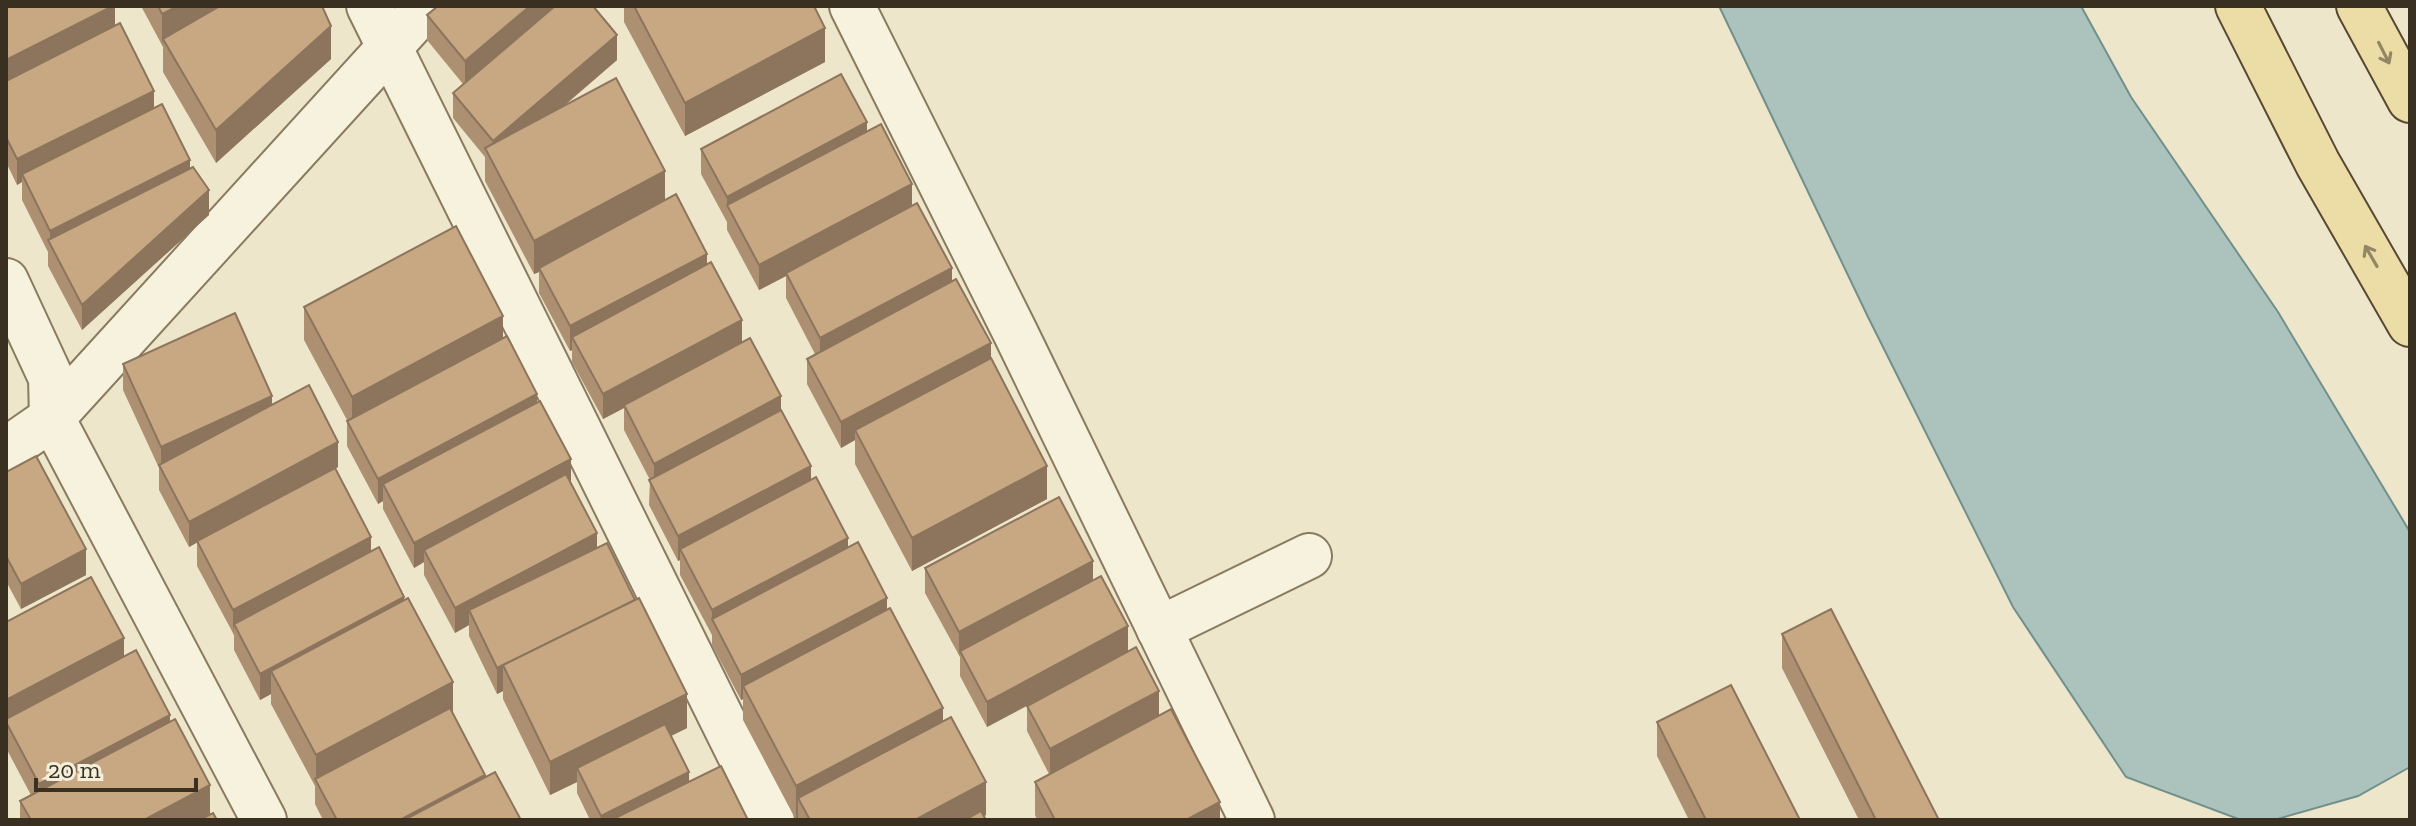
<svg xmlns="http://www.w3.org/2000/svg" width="2416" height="826" font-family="'Zilla Slab',serif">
	<rect width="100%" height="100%" fill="#ede6cb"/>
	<!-- water -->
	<polygon fill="#abc2bd" stroke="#72908b" stroke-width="2" points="1719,6 2081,6 2131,97 2278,312 2410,532 2410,767 2358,796 2274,820 2241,820 2126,777 2013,607 1868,317"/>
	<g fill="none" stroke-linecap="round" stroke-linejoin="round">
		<!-- minor casing -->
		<g stroke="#897a60" stroke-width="48">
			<g id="minor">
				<polyline points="369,6 772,820"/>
				<polyline points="852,6 1015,332 1252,820"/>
				<polyline points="6,281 51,378 52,418 264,820"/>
				<polyline points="6,450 52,418 427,6"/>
				<polyline points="1159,629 1309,556"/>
			</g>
		</g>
		<!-- major casing -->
		<g stroke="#574833" stroke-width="48">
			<g id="major">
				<polyline points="2238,6 2318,164 2410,324"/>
				<polyline points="2359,6 2410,100"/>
			</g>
		</g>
		<!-- minor -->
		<use href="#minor" stroke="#f7f2de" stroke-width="44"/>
		<!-- major -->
		<use href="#major" stroke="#ecdda6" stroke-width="44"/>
	</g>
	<!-- wall -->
	<g fill="#ac9071">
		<polygon points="6,6 115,6 115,25 154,108 190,168 209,215 82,330 48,266 48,252 22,200 22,182 17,185 6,162"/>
		<polygon points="141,6 322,6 331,59 216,163 163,72 163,47"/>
		<polygon points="624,6 814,6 825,62 685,136 624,22"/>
		<polygon points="427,15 617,60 563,107 665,200 707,264 742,342 781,410 811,480 848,547 887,610 943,721 986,815 984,816 986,820 798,820 798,818 796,820 743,720 743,699 741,700 712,645 712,635 680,575 680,560 678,561 649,505 650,480 624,430 624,408 603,419 572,362 572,350 570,351 539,293 539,272 534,274 485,181 485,157 453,118 453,93 463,84 427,40"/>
		<polygon points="867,131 912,205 991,358 1047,499 912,571 855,464 855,440 841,448 807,384 807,359 815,354 786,298 786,276 759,290 727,230 727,222 701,174 701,149"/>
		<polygon points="304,307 503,338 537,402 597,548 687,728 671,736 689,782 748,820 590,820 577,793 577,782 550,795 503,699 503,691 497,694 469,636 469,625 455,633 424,575 424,562 414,568 383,509 383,501 378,504 347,446 347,420 304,340"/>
		<polygon points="123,364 272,405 338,467 335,469 371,552 404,600 453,714 485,777 521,820 323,820 315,804 315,786 271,704 271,694 260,700 234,650 234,635 197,566 197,542 189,547 159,490 159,468 123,390"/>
		<polygon points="6,472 86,575 21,609 6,581"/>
		<polygon points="925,568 1093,581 1159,716 1220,820 1037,820 1035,815 1035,782 1049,774 1027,731 1027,706 987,727 960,676 960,657 925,593"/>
		<polygon points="6,622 124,657 170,722 210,814 217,820 20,820 20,801 31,795 6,748"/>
		<polygon points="1782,634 1939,820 1859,820 1782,668"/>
		<polygon points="1657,722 1800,820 1689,820 1657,756"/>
	</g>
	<!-- shaded-wall -->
	<g fill="#8c755c">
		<polygon points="113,6 115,6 115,38 6,93 6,60"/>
		<polygon points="178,6 242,6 163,39 162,47 162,14"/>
		<polygon points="530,6 560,6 465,86 465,61"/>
		<polygon points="331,26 331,59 216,163 216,130"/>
		<polygon points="825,28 825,62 685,136 685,103"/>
		<polygon points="617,35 617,60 494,165 493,162 493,141"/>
		<polygon points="154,91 154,116 22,174 22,182 17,185 17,159"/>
		<polygon points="867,122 867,148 727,205 727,222 727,197"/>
		<polygon points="190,160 190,186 50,244 50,231"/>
		<polygon points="665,171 665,205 539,268 539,272 534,274 534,241"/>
		<polygon points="912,184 912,209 786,273 786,276 759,290 759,265"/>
		<polygon points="209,190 209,215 82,330 82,305"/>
		<polygon points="707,254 707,279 572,337 572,350 570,351 570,326"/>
		<polygon points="952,268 952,293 820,363 820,338"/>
		<polygon points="503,316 503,349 352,430 352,397"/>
		<polygon points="742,320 742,346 624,405 624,408 603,419 603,394"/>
		<polygon points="991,343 991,368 855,430 855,440 841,448 841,422"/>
		<polygon points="6,380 7,380 6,413"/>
		<polygon points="537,394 537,419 383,484 383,501 378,504 378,479"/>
		<polygon points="272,396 272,421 161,468 161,447"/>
		<polygon points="781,396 781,421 654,489 654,464"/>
		<polygon points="338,442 338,467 189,547 189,522"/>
		<polygon points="571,459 571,484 424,550 424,562 414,568 414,543"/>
		<polygon points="811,466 811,491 680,549 680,560 678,561 678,536"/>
		<polygon points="1047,466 1047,499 912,571 912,538"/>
		<polygon points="597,533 597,558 469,610 469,625 455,633 455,608"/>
		<polygon points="371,537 371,562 234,624 233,636 233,610"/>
		<polygon points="848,538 848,563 712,619 712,636 712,610"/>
		<polygon points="86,549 86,575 21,609 21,584"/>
		<polygon points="1093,561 1093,586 960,651 959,657 959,632"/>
		<polygon points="404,597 404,623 271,671 271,694 260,700 260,674"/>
		<polygon points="887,598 887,623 743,686 743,699 741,700 741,675"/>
		<polygon points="1128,626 1128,651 987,727 987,702"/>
		<polygon points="124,638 124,663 6,722 6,700"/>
		<polygon points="503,666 503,691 497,694 497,668"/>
		<polygon points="453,682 453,716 316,781 316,755"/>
		<polygon points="1159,691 1159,716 1050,775 1050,749"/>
		<polygon points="687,694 687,728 583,779 577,768 577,782 550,795 550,762"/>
		<polygon points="943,708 943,741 798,798 798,818 796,820 796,786"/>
		<polygon points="170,715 170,740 39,809 39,784"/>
		<polygon points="689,772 689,798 643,820 601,820 601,816"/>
		<polygon points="485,775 485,800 447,820 400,820"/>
		<polygon points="986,782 986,815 978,820 915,820"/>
		<polygon points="210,785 210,818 207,820 144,820"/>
		<polygon points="1220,802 1220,820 1186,820"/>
	</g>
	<!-- building -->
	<g fill="#c8a783" stroke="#8c755c" stroke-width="2">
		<polygon points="6,6 113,6 6,60"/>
		<polygon points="158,6 178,6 162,14"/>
		<polygon points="220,6 322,6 331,26 216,130 163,39"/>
		<polygon points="438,6 530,6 465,61 427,15"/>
		<polygon points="555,6 593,6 617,35 493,141 453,93"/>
		<polygon points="634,6 814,6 825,28 685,103"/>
		<polygon points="120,23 154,91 17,159 6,137 6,81"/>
		<polygon points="841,74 867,122 727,197 701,149"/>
		<polygon points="616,78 665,171 534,241 485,148"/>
		<polygon points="162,104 190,160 50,231 22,174"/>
		<polygon points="881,124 912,184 759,265 727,205"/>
		<polygon points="193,167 209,190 82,305 48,240"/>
		<polygon points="676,194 707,254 570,326 539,268"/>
		<polygon points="917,203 952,268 820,338 786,273"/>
		<polygon points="456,226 503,316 352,397 304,307"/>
		<polygon points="711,262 742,320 603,394 572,337"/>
		<polygon points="956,279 991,343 841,422 807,359"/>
		<polygon points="235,313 272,396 161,447 123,364"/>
		<polygon points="507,336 537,394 378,479 347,421"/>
		<polygon points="750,338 781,396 654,464 624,405"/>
		<polygon points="991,358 1047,466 912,538 855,430"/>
		<polygon points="309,385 338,442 189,522 159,465"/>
		<polygon points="540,401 571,459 414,543 383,484"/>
		<polygon points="781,410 811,466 678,536 649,480"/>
		<polygon points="36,456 86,549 21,584 6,556 6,472"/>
		<polygon points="335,468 371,537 233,610 197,541"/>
		<polygon points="566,474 597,533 455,608 424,550"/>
		<polygon points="816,477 848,538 712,610 680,549"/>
		<polygon points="1059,497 1093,561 959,632 925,568"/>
		<polygon points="858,542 887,598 741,675 712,619"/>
		<polygon points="607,543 635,600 497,668 469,610"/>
		<polygon points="379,547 404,597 260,674 234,624"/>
		<polygon points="1101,576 1128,626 987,702 960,651"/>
		<polygon points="91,577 124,638 6,700 6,622"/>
		<polygon points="408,598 453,682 316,755 271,671"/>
		<polygon points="639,598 687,694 550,762 503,665"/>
		<polygon points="890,608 943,708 796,786 743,686"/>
		<polygon points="1831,609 1939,820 1876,820 1782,634"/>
		<polygon points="1136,647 1159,691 1050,749 1027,706"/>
		<polygon points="136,650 170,715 39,784 6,722 6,719"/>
		<polygon points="1731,685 1800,820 1706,820 1657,722"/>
		<polygon points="450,708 485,775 400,820 337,820 315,779"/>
		<polygon points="1171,709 1220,802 1186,820 1055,820 1035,782"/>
		<polygon points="951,717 986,782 915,820 810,820 798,798"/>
		<polygon points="175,719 210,785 144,820 31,820 20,801"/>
		<polygon points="665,724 689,772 601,816 577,768"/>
		<polygon points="721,766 748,820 611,820"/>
		<polygon points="495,772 521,820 404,820"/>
		<polygon points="981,811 986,820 965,820"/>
		<polygon points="213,813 217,820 199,820"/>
	</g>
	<!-- one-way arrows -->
	<defs><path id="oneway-shaft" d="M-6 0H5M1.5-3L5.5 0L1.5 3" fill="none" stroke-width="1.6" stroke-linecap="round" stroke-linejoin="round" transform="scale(2)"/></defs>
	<g stroke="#938664">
		<use href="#oneway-shaft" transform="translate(2384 53) rotate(63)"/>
		<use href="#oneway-shaft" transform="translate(2371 256) rotate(-120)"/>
	</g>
	<!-- border -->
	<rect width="2416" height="826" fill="none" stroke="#3a3022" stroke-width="16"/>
	<!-- scale -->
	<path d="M36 778v12h160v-12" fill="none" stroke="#3a3022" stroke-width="4"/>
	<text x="48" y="778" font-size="24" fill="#3a3022" stroke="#f4efda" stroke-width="6" paint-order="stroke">20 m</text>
</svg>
